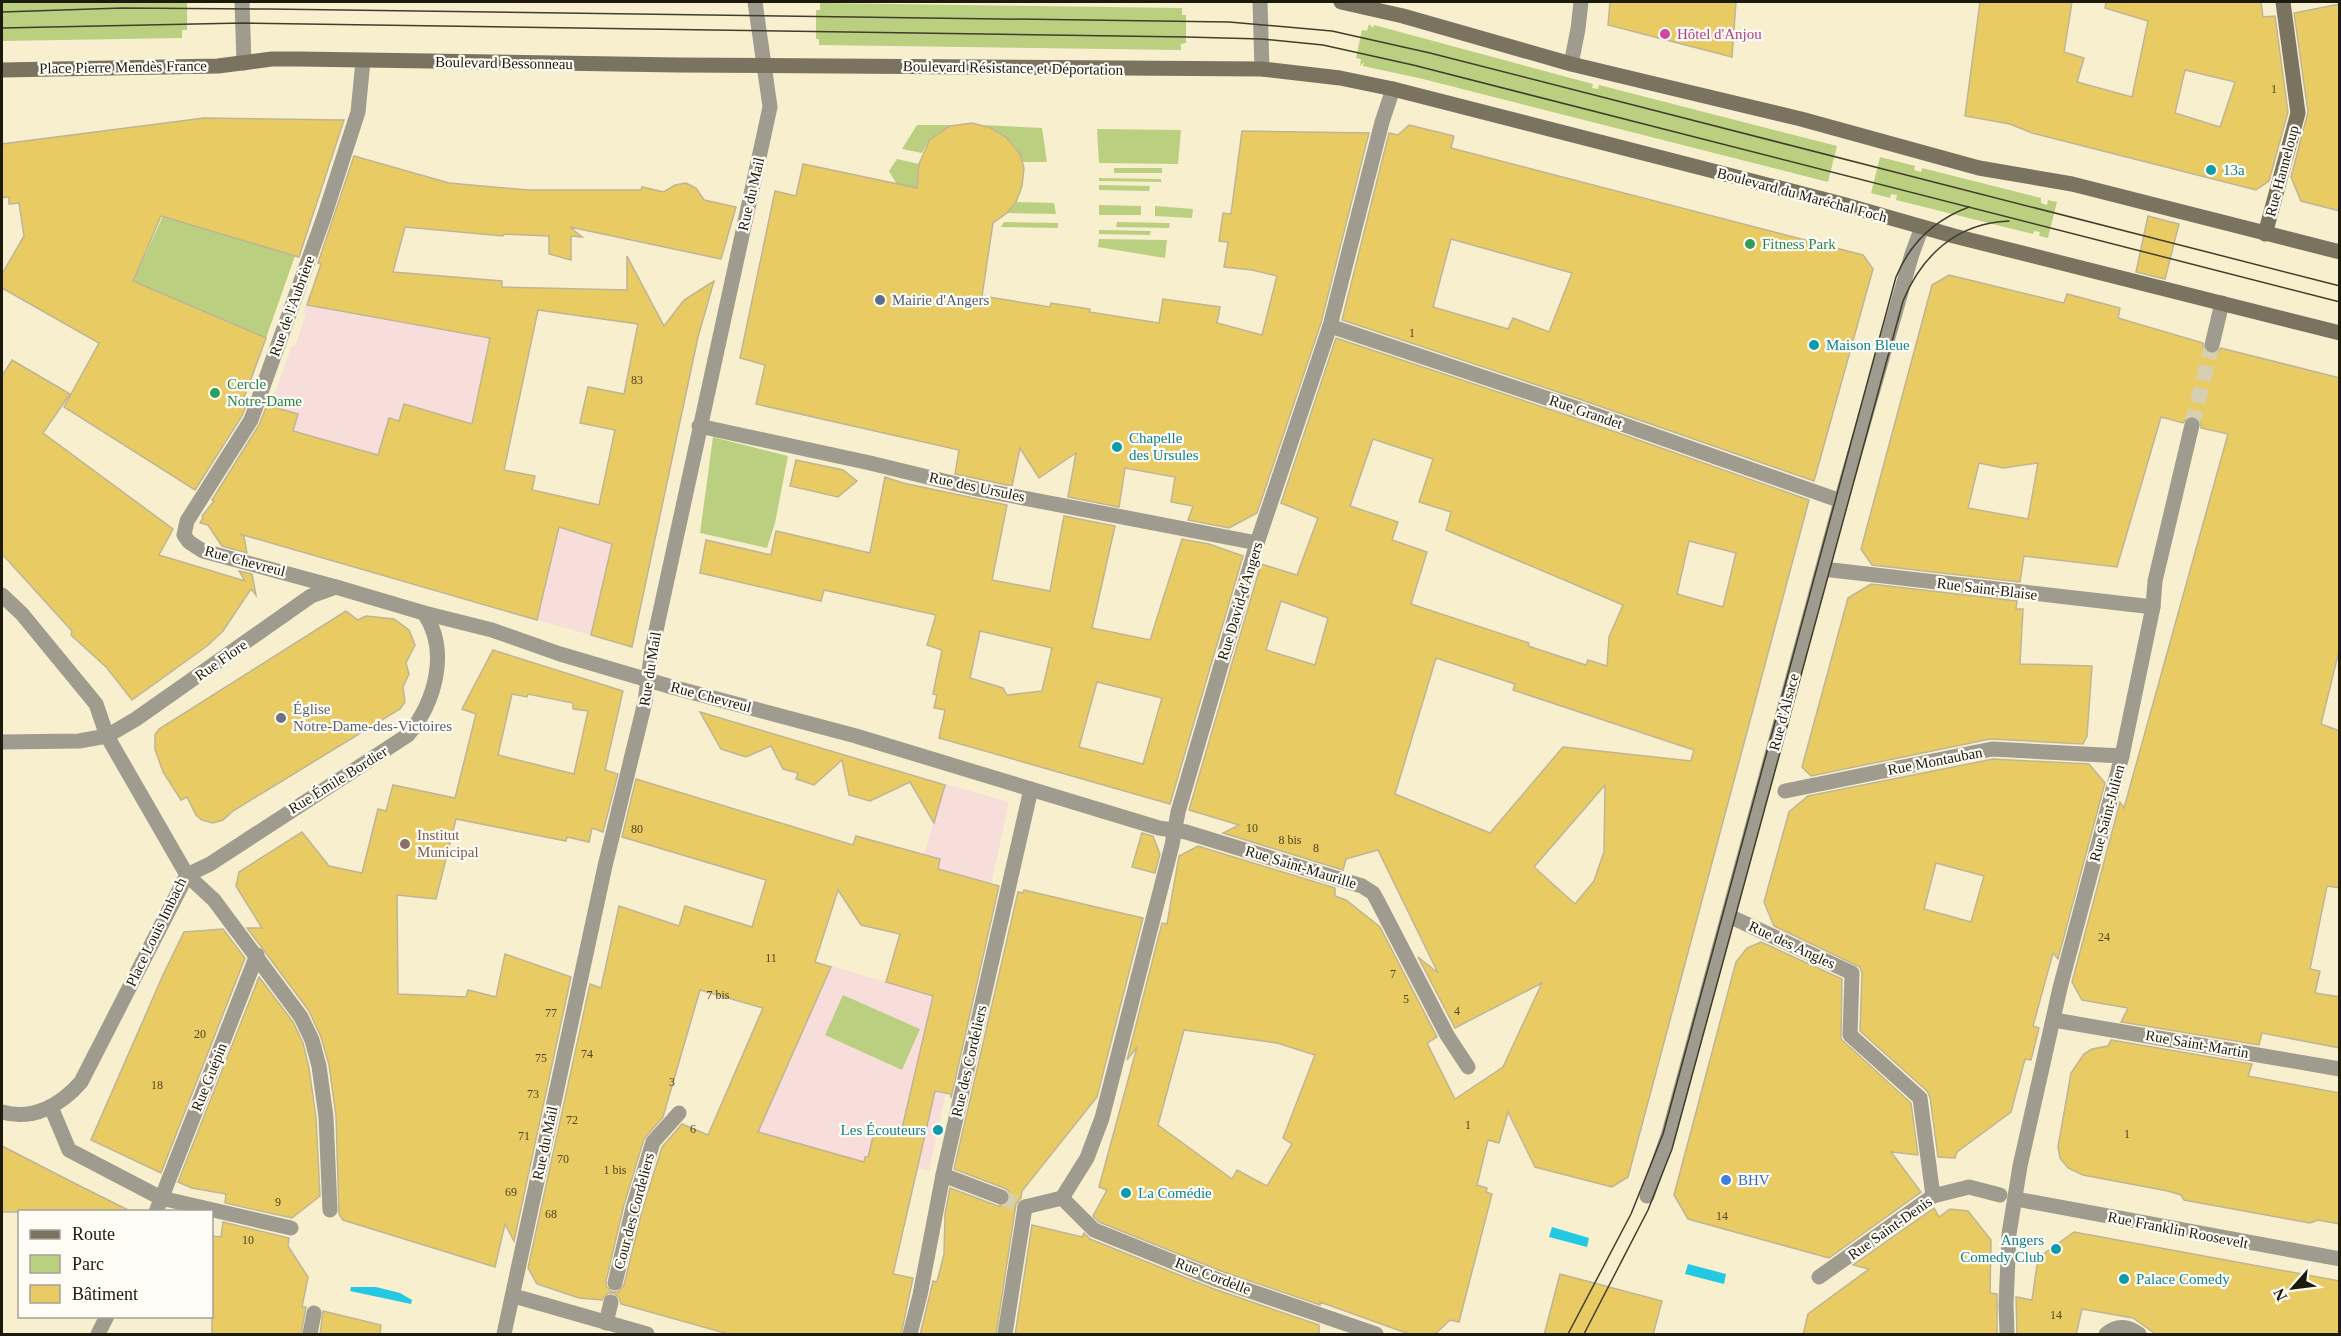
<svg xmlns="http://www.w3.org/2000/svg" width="2341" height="1336" font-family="'Times New Roman',serif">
	<rect width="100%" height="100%" fill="#f8efce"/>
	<!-- education -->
	<g fill="#f8deda">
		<polygon points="318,272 538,310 502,482 660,518 632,647 208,526 203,518 250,465 292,345 295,346 306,315 303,313"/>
		<polygon points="945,784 1009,802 929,1171 866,1157 864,1162 712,1126 782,961 803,958 886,982"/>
	</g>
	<!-- green -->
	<g fill="#bacf80">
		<polygon points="2,2 187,2 187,30 182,30 182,38 2,41"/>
		<polygon points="820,3 1182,8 1182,15 1186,15 1186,43 1181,44 1181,50 819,45 819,39 816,39 816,10 820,10"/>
		<polygon points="1369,24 1373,28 1374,25 1593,84 1592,88 1598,89 1599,85 1837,146 1828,182 1423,79 1363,66 1364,62 1360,66 1361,59 1356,58 1362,30 1367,31"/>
		<path d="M917,125H954C938,131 929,138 922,153L902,149Z"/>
		<path d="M983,125L1042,128L1047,162H1022C1016,142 1002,131 983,125Z"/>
		<polygon points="1097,129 1181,130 1178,164 1099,163"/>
		<polygon points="1880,157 1915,166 1914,170 1921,172 1922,168 2041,198 2041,203 2047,205 2048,200 2057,202 2048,238 2039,236 2040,232 2034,231 2033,234 1896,200 1897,195 1891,194 1890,198 1871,193"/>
		<polygon points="897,159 919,164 918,177 922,193 899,188 889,171"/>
		<rect x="1114" y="168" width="48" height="5"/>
		<polygon points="1099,178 1161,179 1161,182 1099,181"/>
		<polygon points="1099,185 1150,186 1149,191 1099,190"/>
		<polygon points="1016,202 1054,203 1056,214 1007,213"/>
		<polygon points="1099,205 1141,206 1141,215 1099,215"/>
		<polygon points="1155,206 1193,209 1192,218 1155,216"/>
		<polygon points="163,216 295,256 266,338 133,281"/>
		<polygon points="1004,222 1058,223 1058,228 1001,227"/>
		<polygon points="1117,222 1170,223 1169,228 1116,227"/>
		<polygon points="1099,230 1151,231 1150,235 1099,234"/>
		<polygon points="1099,239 1167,240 1165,258 1098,247"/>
		<polygon points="713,437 788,456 775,523 767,548 700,533"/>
		<polygon points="843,995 920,1029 902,1070 825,1035"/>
	</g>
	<!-- water -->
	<g fill="#23c8e2">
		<polygon points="1552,1227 1589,1238 1587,1247 1549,1237"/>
		<polygon points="1688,1264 1726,1274 1724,1284 1685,1274"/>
		<polygon points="351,1287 376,1287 400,1293 412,1300 411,1304 350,1291"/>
	</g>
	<!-- building -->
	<g fill="#e9cb63" stroke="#bfb596" stroke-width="1.5" fill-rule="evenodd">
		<polygon points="1610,2 1736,2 1732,57 1608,25"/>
		<path d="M1980,2H2072L2064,52L2084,58L2077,82L2132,97L2148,21L2105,8L2106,2H2261L2263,17L2275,16L2288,112L2269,181L2256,190L2032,133L2010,124L1965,116ZM2185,70L2235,82L2220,127L2175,113Z"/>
		<polygon points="2340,4 2340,211 2301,201 2291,177 2308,112 2294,13"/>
		<polygon points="204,118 344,120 299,257 161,216 133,281 266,338 244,398 248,400 242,416 195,490 64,407 99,343 2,288 2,274 24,236 19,203 9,204 9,197 2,198 2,144"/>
		<polygon points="972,123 991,128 1006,137 1020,154 1024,168 1022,186 1016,202 1007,213 993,223 982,296 1050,307 1051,303 1090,309 1089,312 1159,323 1163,299 1220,307 1217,323 1262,335 1277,276 1252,270 1224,267 1228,242 1219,241 1223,213 1231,214 1242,131 1369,133 1321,323 1257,513 1229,528 1188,520 1193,506 1171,502 1175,477 1125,468 1119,507 1068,497 1076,453 1039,478 1020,448 1012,486 979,479 955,474 959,450 756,404 765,365 740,358 775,191 796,196 803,164 917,188 919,164 930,139 950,126"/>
		<path d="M1409,125L1454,136L1451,148L1863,255L1873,269L1814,481L1579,399L1342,320L1389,133L1398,135ZM1451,239L1572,273L1549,332L1513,318L1508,329L1433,307Z"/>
		<path d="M354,156L449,183L528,190H641L642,187L664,192L675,185L686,183L696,188L704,200L736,207L721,259L570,227L582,237L571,236V260L549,254V236L504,234L503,236L405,227L393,272L502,281V287L627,290V256L664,326L684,300L714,281L698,337L632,647L591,635L612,544L559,527L537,620L240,534L244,537L247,553L222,546L208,525L200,523L203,518L202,516L214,501L212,500L259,425L267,405L298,414L293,431L378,455L389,418L399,421L404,404L472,424L490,338L307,305L321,264L318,263ZM538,310L638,324L624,394L588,387L580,423L615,430L599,505L532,490L535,476L504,470Z"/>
		<polygon points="2148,216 2179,224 2165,279 2136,272"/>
		<path d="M1949,275L2064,303L2067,294L2120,308L2118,318L2203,343V348L2209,354H2215L2221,348L2340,378V647L2321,724L2340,731V888L2327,886L2310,969L2320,971L2315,993L2340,997V1048L2262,1033L2259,1045L2121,1022L2128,1008L2082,1000L2072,982L2120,802L2124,808L2228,434L2201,428V422L2195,416H2189L2183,423L2161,417L2117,567L2024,556L2020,582L1872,565L1861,549L1932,285ZM1979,463L2003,468L2038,463L2028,519L1968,508Z"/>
		<path d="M1336,338L1573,417L1809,500L1628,1177L1612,1187L1535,1167L1508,1112L1499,1143L1488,1140L1477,1185L1487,1188L1486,1192L1492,1194L1459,1322L1450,1320L1434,1335H1412L1320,1302V1305L1221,1271L1099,1222L1093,1216L1107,1190L1099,1187L1137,1047L1127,1060L1162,923L1167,924L1179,856L1198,846L1335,888V896L1346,900L1380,927L1437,1037L1427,1043L1455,1099L1503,1067L1542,983L1455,1028L1418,957L1438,973L1378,850L1346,859L1343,870L1223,833L1239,825L1189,810L1261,564L1297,575L1318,518L1281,503ZM1373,439L1433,459L1419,502L1451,512L1446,530L1623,605L1609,637L1607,666L1588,660L1586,665L1528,646L1529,643L1411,604L1427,552L1392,540L1398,522L1350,506ZM1689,541L1736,553L1723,607L1677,594ZM1281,601L1328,618L1315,665L1266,650ZM1436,658L1515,684L1513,690L1694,750L1691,761L1563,747L1490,833L1395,794ZM1605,785L1604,852L1594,881L1575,904L1534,867ZM1184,1030L1277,1043L1315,1055L1283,1138L1292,1144L1267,1186L1237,1170L1232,1179L1158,1125Z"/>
		<polygon points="12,360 70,394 43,433 173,529 159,555 245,581 239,571 252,574 256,595 251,589 223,631 207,646 132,700 107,668 71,635 72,631 2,554 2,376"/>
		<polygon points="796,460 843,470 857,481 838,497 790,486"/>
		<path d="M885,477L903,483L1007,505L992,580L1050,591L1064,516L1115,526L1092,628L1150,640L1182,539L1209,544L1243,556L1170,804L939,738L945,710L934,708L937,695L933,694L942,650L927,645L936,615L824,590L821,601L700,573L706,540L771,555L776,531L870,553ZM980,631L1052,648L1042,691L1007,695L1003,688L970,678ZM1097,682L1162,698L1143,764L1079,747Z"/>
		<polygon points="1871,584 2017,601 2016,609 2023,609 2020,664 2092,666 2087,736 2083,744 1990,739 1811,776 1802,767 1848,598"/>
		<polygon points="346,611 358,620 366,616 394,619 409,630 415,645 406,663 409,674 403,687 405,702 400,709 233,811 223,820 213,823 202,820 196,815 187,797 181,800 163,772 155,749 155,735 159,729"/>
		<path d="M493,650L623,691L605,770L618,774L603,832L592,828L589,842L567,837L566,841L456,819L436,899L397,895L398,994L466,997L468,990L496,997L505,954L571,977L514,1241L505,1224L495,1267L343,1220L339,1214L336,1116L329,1065L321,1037L309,1011L247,928H262L236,886L239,872L302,832L329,866L362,873L378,809L386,811L393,785L455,798L476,714L462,709ZM512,694L527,697L528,694L573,703V709L588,711L574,774L498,755Z"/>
		<polygon points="700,712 945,785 934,823 910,782 870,801 849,795 842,760 814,785 796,779 798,773 783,769 771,746 746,757 721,749"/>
		<path d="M1993,759L2089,764L2105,783L2058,959L2053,953L2033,1026L2039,1028L2031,1060L2025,1059L2011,1112L1957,1152L1955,1158L1938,1157L1930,1097L1927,1091L1860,1031L1862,973L1860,967L1774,926L1764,902L1789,812L1808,796ZM1936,863L1984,876L1971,922L1924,909Z"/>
		<path d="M636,779L853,845L856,836L940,859L938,869L999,886L951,1098V1094L935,1091L893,1274L913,1278L901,1335H732L621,1304L620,1299L614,1293H608L602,1300L579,1298L537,1284L528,1268L590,984L601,988L619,906L679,926L685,906L752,927L766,880L622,837ZM838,890L861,925L900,934L886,982L933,996L900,1137L874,1132L868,1157H865L864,1162L758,1132L831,967L815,962ZM700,990L763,1008L708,1135L682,1124L662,1147L642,1211L624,1285L618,1292H612L606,1286V1281L624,1205L644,1139L663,1117Z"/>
		<polygon points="1142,833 1153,836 1160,854 1155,873 1132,867"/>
		<polygon points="1024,890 1143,918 1097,1097 1022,1191 1021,1198 1016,1204 996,1335 920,1335 933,1281 937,1282 944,1254 945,1214 950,1188 998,1206 1007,1205 1010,1200 1009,1191 1004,1188 954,1169 1018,892 1023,893"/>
		<polygon points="223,929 245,958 161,1173 91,1140 163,975 184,932"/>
		<polygon points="1761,942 1842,979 1841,1039 1911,1103 1918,1155 1891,1152 1921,1192 1829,1258 1688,1219 1674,1195 1736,962 1747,948"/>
		<polygon points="259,977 293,1022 303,1043 309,1068 316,1118 320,1196 292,1218 225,1203 226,1194 192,1188 178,1182"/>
		<polygon points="2111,1040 2252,1064 2248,1076 2340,1093 2340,1224 2318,1220 2310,1223 2184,1200 2181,1195 2168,1191 2083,1175 2068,1168 2060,1158 2058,1147 2071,1073 2084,1054 2092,1049 2108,1046"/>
		<polygon points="2,1146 72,1182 132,1212 2,1212"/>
		<polygon points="1934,1208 1939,1217 1950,1209 1968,1211 1991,1240 1990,1293 1997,1294 1997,1335 1803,1335 1808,1314 1869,1269 1853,1265"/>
		<polygon points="223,1222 289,1238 288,1246 308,1277 302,1307 306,1307 301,1335 212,1335 212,1236 221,1237"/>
		<polygon points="1032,1225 1082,1237 1084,1233 1090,1239 1214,1289 1319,1325 1319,1335 1015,1335"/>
		<polygon points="2074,1232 2340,1281 2340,1335 2157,1335 2133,1318 2082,1309 2076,1335 2017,1335 2016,1297 2032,1300 2038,1258"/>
		<polygon points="1560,1274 1662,1301 1653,1335 1544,1335"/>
		<polygon points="323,1311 381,1325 380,1335 320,1335"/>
	</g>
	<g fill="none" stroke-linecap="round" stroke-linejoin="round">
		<!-- street-tunnel -->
		<g stroke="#d7cfb1" stroke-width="15" stroke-dasharray="15 8" stroke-linecap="butt">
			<polyline points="2192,425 2212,345"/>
			<polyline points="1001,1197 1020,1205"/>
		</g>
		<!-- street -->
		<g stroke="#9f9b8e" stroke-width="15">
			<polyline points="242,2 244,63"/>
			<polyline points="1260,2 1262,69"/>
			<polyline points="363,61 358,112 324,217 251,420 187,521 184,535 189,542 203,551 336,587 424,613 492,630 560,654 672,687 856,736 1159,828 1186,832 1362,886 1373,893 1377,900 1447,1035 1468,1067"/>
			<polyline points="1571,64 1578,29 1581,2"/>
			<polyline points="1330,326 1576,408 1841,501"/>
			<polyline points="2212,345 2222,303"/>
			<polyline points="699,426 870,463 977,489 1257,543"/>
			<polyline points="1823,569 2153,607"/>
			<polyline points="2,595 22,614 96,704 107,736 187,875 214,900 301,1017 312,1040 319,1066 326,1117 330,1210"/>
			<polyline points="2,742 79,741 107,736 136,719 311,596 336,587"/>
			<polyline points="1785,791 1992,749 2122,756"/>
			<path d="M187,875L210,864L408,735C435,702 450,651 424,613"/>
			<polyline points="1729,916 1852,973 1850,1035 1920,1098 1933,1196"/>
			<polyline points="2054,1020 2340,1069"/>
			<polyline points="51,1107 69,1150 161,1198 291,1228"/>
			<path d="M2,1112C33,1121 61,1105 81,1082L187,875"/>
			<polyline points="943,1175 1001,1197"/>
			<polyline points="1647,1196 1669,1133 1841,501 1912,254 1922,227"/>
			<polyline points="1062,1198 1094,1230 1218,1280 1376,1334"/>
			<polyline points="2016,1199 2340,1259"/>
			<polyline points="1025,1207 1062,1198 1087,1158 1102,1118 1172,845 1178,812 1257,543 1330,326 1382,122 1393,89"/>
			<polyline points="156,1212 257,955"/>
			<polyline points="1819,1277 1933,1196 1969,1187 2000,1195"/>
			<polyline points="615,1283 633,1208 653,1142 679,1113"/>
			<polyline points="521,1298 647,1334"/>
			<polyline points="606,1323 611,1302"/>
			<polyline points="98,1334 107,1316"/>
			<polyline points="310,1334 314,1313"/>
			<polyline points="504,1334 605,866 645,702 652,649 770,107 755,2"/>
			<polyline points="910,1334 920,1295 943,1175 1031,789"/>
			<polyline points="1005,1334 1025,1207"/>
			<polyline points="2007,1334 2006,1305 2009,1234 2020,1166 2060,988 2122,756 2153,607 2155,581 2192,425"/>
			<path d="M2106,1334C2117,1325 2128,1326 2139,1334"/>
		</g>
		<!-- secondary -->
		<g stroke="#797360" stroke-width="15">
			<polyline points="1341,2 1403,16 1571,64 1801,119 1979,168 2072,184 2340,252"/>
			<polyline points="2,70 218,66 272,59 299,59 678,65 1262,69 1340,78 1393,89 1842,204 1954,236 2340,333"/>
			<polyline points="2265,234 2298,113 2283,2"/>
		</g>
		<!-- tram -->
		<g stroke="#413d2d" stroke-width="1.5">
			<polyline points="2,12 122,8 269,9 1229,22 1332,31 1430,53 2340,286"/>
			<polyline points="2,28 243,23 1186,37 1262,39 1323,45 1413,65 2340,302"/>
			<path d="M1568,1334L1631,1214L1663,1134L1896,277C1910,243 1934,220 1969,207"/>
			<path d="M1584,1334L1648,1210L1672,1149L1903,301C1922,255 1957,223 2009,221"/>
		</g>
	</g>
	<!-- markers -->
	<circle fill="#d1479c" stroke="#fefcf5" stroke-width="2" cx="1665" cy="34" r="6"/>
	<g fill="#0f9aa8" stroke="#fefcf5" stroke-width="2">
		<circle cx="2211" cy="170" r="6"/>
		<circle cx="1814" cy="345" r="6"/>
		<circle cx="1117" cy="447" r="6"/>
		<circle cx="938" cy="1130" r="6"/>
		<circle cx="1126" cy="1193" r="6"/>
		<circle cx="2056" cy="1249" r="6"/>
		<circle cx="2124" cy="1279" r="6"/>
	</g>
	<g fill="#2e9e5b" stroke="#fefcf5" stroke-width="2">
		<circle cx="1750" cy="244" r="6"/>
		<circle cx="215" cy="393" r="6"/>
	</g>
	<circle fill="#5c6f8a" stroke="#fefcf5" stroke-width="2" cx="880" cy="300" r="6"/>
	<circle fill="#6b7280" stroke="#fefcf5" stroke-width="2" cx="281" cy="718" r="6"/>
	<circle fill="#8d6e63" stroke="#fefcf5" stroke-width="2" cx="405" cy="844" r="6"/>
	<circle fill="#3f7fe0" stroke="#fefcf5" stroke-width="2" cx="1726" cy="1180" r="6"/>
	<g text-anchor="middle" stroke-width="4.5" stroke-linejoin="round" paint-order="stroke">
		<!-- number labels -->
		<g font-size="12" fill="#4f4622">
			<text x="2274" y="93">1</text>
			<text x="1412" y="337">1</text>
			<text x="637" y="384">83</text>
			<text x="1252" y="832">10</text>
			<text x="637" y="833">80</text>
			<text x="1290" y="844">8 bis</text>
			<text x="1316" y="852">8</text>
			<text x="2104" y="941">24</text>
			<text x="771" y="962">11</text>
			<text x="1393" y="978">7</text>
			<text x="718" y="999">7 bis</text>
			<text x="1406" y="1003">5</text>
			<text x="1457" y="1015">4</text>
			<text x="551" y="1017">77</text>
			<text x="200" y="1038">20</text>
			<text x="587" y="1058">74</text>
			<text x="541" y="1062">75</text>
			<text x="672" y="1086">3</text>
			<text x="157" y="1089">18</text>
			<text x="533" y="1098">73</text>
			<text x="572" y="1124">72</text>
			<text x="1468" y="1129">1</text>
			<text x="693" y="1133">6</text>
			<text x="2127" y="1138">1</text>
			<text x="524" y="1140">71</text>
			<text x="563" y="1163">70</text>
			<text x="615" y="1174">1 bis</text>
			<text x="511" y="1196">69</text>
			<text x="278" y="1206">9</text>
			<text x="551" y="1218">68</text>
			<text x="1722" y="1220">14</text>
			<text x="248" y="1244">10</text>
			<text x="2056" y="1319">14</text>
		</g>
		<!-- hotel labels -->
		<g font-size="15" fill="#b23c85" stroke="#fefcf5" text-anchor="start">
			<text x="1677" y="39">Hôtel d'Anjou</text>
		</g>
		<!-- street labels -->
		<g font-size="15" fill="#1c190d" stroke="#fefcf5">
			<text transform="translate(504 63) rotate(1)" y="5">Boulevard Bessonneau</text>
			<text transform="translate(123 67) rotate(-1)" y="5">Place Pierre Mendès France</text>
			<text transform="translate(1013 68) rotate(1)" y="5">Boulevard Résistance et Déportation</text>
			<text transform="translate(2282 171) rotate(-75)" y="5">Rue Hanneloup</text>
			<text transform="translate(751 194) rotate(-77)" y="5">Rue du Mail</text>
			<text transform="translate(1802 195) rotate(15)" y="5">Boulevard du Maréchal Foch</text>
			<text transform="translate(292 306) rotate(-70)" y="5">Rue de l'Aubrière</text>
			<text transform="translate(1586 412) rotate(19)" y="5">Rue Grandet</text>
			<text transform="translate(977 487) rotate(12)" y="5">Rue des Ursules</text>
			<text transform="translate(245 561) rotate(15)" y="5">Rue Chevreul</text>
			<text transform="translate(1987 589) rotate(7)" y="5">Rue Saint-Blaise</text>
			<text transform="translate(1240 601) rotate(-73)" y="5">Rue David-d'Angers</text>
			<text transform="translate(221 660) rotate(-35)" y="5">Rue Flore</text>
			<text transform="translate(650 669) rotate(-81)" y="5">Rue du Mail</text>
			<text transform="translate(711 697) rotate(15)" y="5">Rue Chevreul</text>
			<text transform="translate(1784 712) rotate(-75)" y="5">Rue d'Alsace</text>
			<text transform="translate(1935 761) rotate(-11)" y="5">Rue Montauban</text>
			<text transform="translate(338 780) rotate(-32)" y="5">Rue Émile Bordier</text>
			<text transform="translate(2107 813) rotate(-75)" y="5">Rue Saint-Julien</text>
			<text transform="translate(1301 867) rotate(17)" y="5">Rue Saint-Maurille</text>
			<text transform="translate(156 932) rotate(-64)" y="5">Place Louis Imbach</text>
			<text transform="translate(1792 945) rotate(25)" y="5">Rue des Angles</text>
			<text transform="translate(2197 1044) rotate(10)" y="5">Rue Saint-Martin</text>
			<text transform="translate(969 1061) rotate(-77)" y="5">Rue des Cordeliers</text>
			<text transform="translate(209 1077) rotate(-68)" y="5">Rue Guépin</text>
			<text transform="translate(545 1143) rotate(-78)" y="5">Rue du Mail</text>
			<text transform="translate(634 1211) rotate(-75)" y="5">Cour des Cordeliers</text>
			<text transform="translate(1890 1228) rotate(-35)" y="5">Rue Saint-Denis</text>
			<text transform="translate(2178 1230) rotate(11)" y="5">Rue Franklin Roosevelt</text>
			<text transform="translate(1213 1276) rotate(21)" y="5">Rue Cordelle</text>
		</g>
		<!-- culture labels -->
		<g font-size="15" fill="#0d838f" stroke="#fefcf5" text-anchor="start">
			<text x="2223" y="175">13a</text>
			<text x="1826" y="350">Maison Bleue</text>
			<text x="1129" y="443">Chapelle<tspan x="1129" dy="17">des Ursules</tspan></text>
			<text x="926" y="1135" text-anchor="end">Les Écouteurs</text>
			<text x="1138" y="1198">La Comédie</text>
			<text x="2044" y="1245" text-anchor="end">Angers<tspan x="2044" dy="17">Comedy Club</tspan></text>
			<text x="2136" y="1284">Palace Comedy</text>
		</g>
		<!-- leisure labels -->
		<g font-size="15" fill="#27864d" stroke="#fefcf5" text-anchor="start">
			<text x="1762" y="249">Fitness Park</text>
			<text x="227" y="389">Cercle<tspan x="227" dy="17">Notre-Dame</tspan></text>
		</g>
		<!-- service labels -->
		<g font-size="15" fill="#4e5e75" stroke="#fefcf5" text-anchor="start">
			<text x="892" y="305">Mairie d'Angers</text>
		</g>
		<!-- worship labels -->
		<g font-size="15" fill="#5b616d" stroke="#fefcf5" text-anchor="start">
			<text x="293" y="714">Église<tspan x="293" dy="17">Notre-Dame-des-Victoires</tspan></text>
		</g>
		<!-- education labels -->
		<g font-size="15" fill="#785e54" stroke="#fefcf5" text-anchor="start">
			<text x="417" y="840">Institut<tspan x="417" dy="17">Municipal</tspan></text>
		</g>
		<!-- shop labels -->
		<g font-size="15" fill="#366cbe" stroke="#fefcf5" text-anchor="start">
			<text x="1738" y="1185">BHV</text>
		</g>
	</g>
	<!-- border -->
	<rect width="2341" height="1336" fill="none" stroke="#1c190d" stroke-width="6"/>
	<!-- legend -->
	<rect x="18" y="1210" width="195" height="108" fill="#fefcf5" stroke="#a4a198" stroke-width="1.5"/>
	<rect x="30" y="1230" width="30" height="9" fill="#797360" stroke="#a4a198" stroke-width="1.5"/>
	<text x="72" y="1240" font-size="18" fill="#1c190d">Route</text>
	<rect x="30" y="1255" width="30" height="18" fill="#bacf80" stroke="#a4a198" stroke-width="1.5"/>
	<text x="72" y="1270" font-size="18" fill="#1c190d">Parc</text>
	<rect x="30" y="1285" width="30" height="18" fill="#e9cb63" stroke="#a4a198" stroke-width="1.5"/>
	<text x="72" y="1300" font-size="18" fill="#1c190d">Bâtiment</text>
	<!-- north arrow -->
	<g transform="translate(2293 1288) rotate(242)" stroke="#fefcf5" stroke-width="4.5" paint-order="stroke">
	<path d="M0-4.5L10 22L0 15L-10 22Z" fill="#1c190d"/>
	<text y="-9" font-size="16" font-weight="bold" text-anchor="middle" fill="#1c190d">N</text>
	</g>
</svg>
